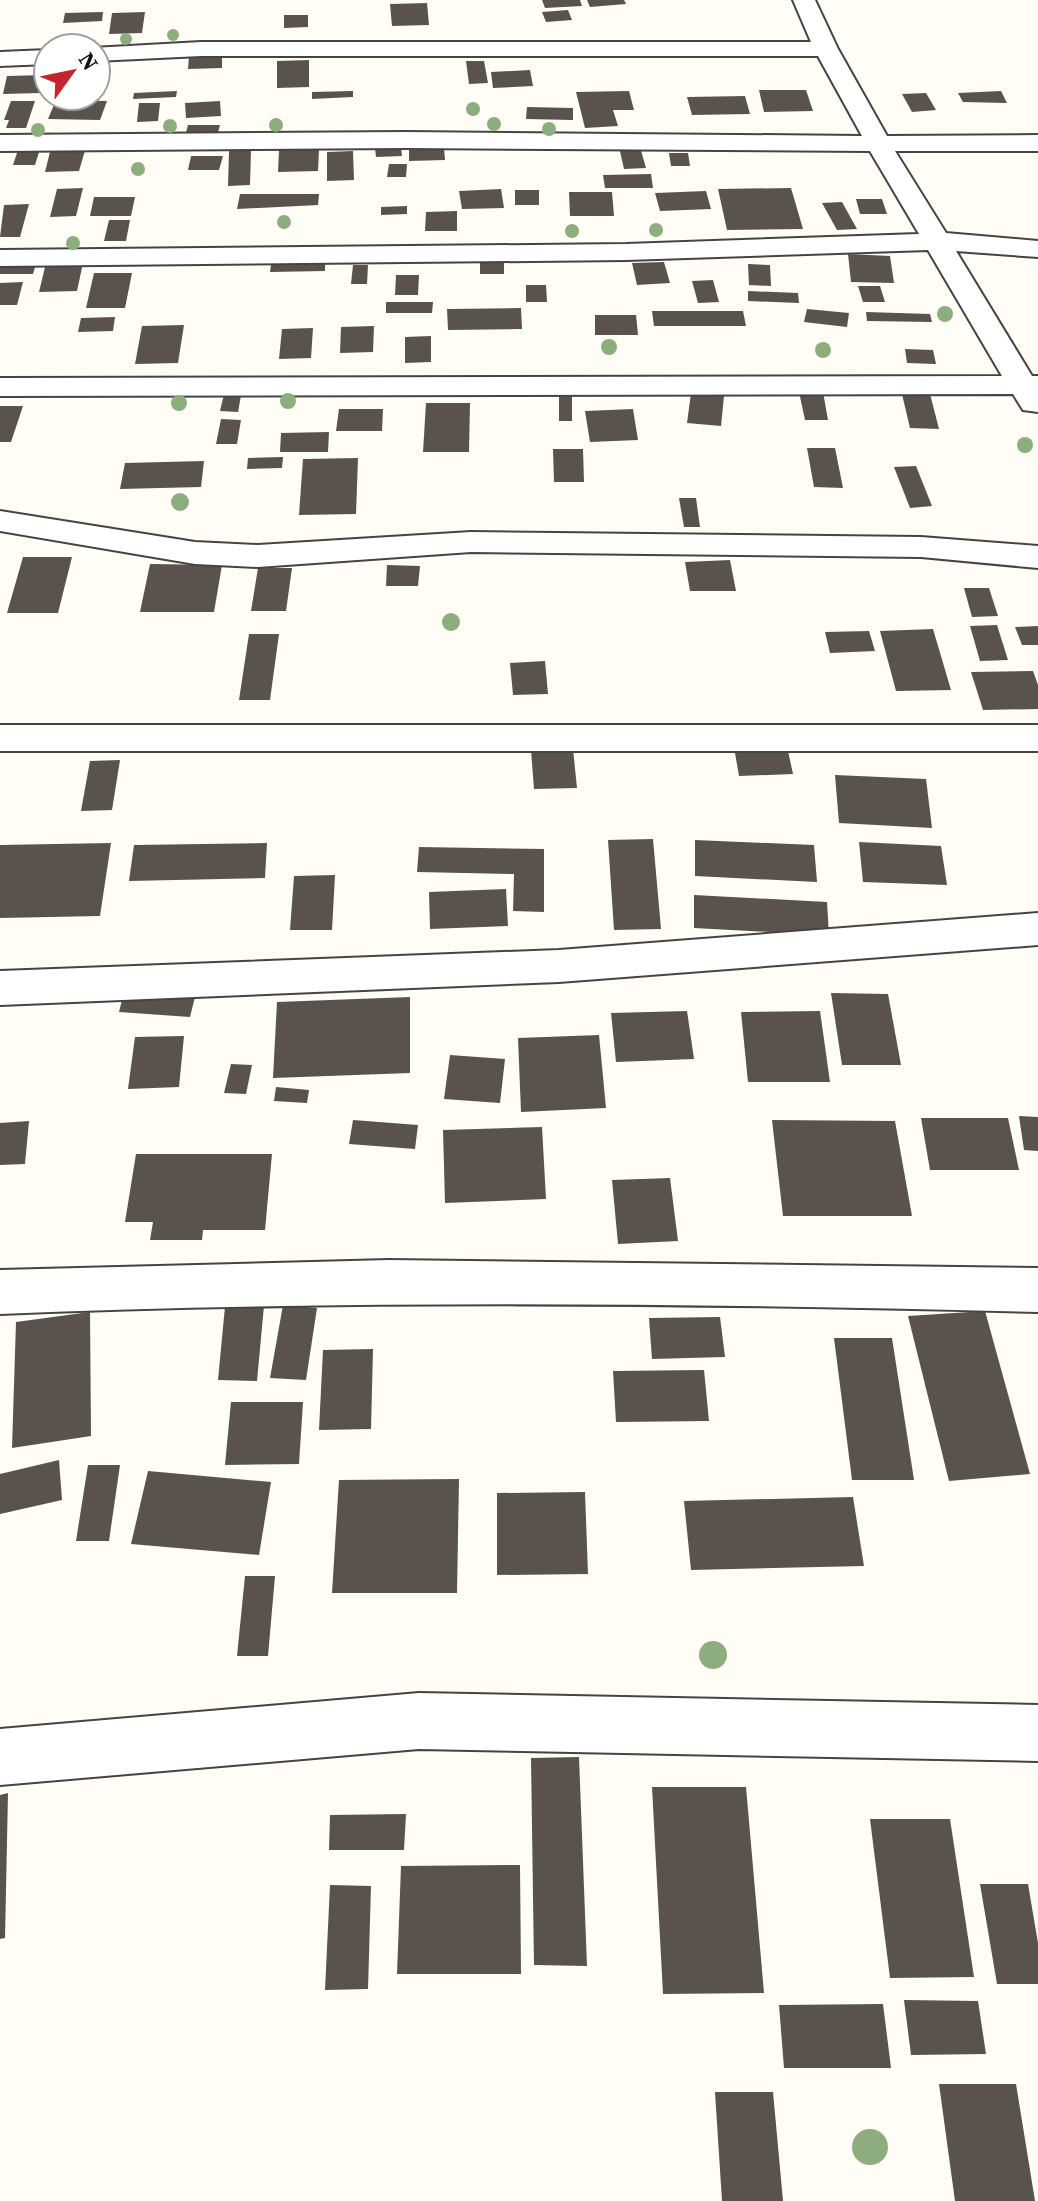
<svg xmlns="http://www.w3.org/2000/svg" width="1038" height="2201" font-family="'Source Serif 4',serif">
	<rect width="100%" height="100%" fill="#fffdf5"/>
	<!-- building -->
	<g fill="#5a524d">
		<polygon points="542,0 580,0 582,6 545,8"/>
		<polygon points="587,0 624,0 626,4 590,7"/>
		<polygon points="427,3 429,25 392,26 390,4"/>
		<polygon points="568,10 572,20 546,22 542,12"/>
		<polygon points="103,12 102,21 63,23 65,13"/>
		<polygon points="145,12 142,33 109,34 112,13"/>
		<polygon points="284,15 308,15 308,27 284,28"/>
		<polygon points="222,55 222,68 188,69 189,56"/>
		<polygon points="309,60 309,87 277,88 277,61"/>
		<polygon points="466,61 484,61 488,83 469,84"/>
		<polygon points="530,70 533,86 493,88 491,72"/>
		<polygon points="44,75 40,93 3,94 7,76"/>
		<polygon points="759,90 806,90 813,111 764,112"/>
		<polygon points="177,91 176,97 133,99 134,93"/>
		<polygon points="353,91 353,97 312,99 312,92"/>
		<polygon points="629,91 634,110 613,110 618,126 585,128 576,92"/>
		<polygon points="1001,91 1007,103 963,102 958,93"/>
		<polygon points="926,93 936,110 912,112 902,94"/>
		<polygon points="745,96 750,114 692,115 687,97"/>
		<polygon points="56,100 107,101 100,120 48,119"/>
		<polygon points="11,101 35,101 26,128 6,128 9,120 4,120"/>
		<polygon points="220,101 221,116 186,118 185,103"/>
		<polygon points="139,103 160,103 158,121 137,122"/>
		<polygon points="527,107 573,108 573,120 526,119"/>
		<polygon points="188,125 220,125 217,136 185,136"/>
		<polygon points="86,147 79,171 45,172 51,148"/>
		<polygon points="401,147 402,156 376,157 375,148"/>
		<polygon points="619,147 640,147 646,168 624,169"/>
		<polygon points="444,148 445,160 409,161 409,149"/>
		<polygon points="40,149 35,165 13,165 18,150"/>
		<polygon points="319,149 318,171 278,172 279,150"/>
		<polygon points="251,150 250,185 228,186 229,151"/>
		<polygon points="353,151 354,180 327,181 327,152"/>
		<polygon points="669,153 688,153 690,166 671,166"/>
		<polygon points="191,156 223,156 219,170 188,170"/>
		<polygon points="389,164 407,164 406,177 387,177"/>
		<polygon points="651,174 653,188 605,188 603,175"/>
		<polygon points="83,188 76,216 50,217 57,189"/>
		<polygon points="791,188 803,229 727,230 718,189"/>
		<polygon points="501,189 504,208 462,209 459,191"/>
		<rect x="515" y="190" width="24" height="15"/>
		<polygon points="706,191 711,209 660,211 655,193"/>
		<polygon points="569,192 612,192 614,216 570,216"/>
		<polygon points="240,194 319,194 318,205 237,209"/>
		<polygon points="94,197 135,197 131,216 90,216"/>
		<polygon points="856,199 882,199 887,214 860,214"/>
		<polygon points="842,202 857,229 837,230 822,203"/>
		<polygon points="29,204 20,237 0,237 4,205"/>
		<polygon points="407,206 407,214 381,215 381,207"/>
		<polygon points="457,211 457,231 425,231 426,212"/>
		<polygon points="109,220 130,220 126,241 104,241"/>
		<polygon points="848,254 890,256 894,283 851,282"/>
		<polygon points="664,262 670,283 637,285 632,263"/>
		<polygon points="46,263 83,263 77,291 39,292"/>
		<rect x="480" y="263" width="24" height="11"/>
		<polygon points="0,264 36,264 33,274 0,274"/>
		<polygon points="325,264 325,271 270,272 271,265"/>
		<polygon points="748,264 770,265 771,286 749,285"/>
		<polygon points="353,265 368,265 367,284 351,284"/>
		<polygon points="94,273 132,273 125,308 86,308"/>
		<polygon points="396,275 419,275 418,295 395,295"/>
		<polygon points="713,280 719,302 698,303 692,281"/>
		<polygon points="23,282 17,305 0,305 0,283"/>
		<polygon points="526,285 546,285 547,302 526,302"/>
		<polygon points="858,286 880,286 885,302 863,302"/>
		<polygon points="748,291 798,293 799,303 748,301"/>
		<polygon points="386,302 433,302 432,313 386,313"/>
		<polygon points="521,308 522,329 448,330 447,309"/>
		<polygon points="807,309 849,313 847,327 804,322"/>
		<polygon points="652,311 743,311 746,326 654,326"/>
		<polygon points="866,312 930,314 932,322 867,321"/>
		<polygon points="595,315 636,315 638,335 595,335"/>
		<polygon points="115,317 113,331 78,332 81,318"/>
		<polygon points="184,325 178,363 135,364 142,326"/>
		<polygon points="374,326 373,352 340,353 341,327"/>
		<polygon points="313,328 311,358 279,359 282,329"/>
		<polygon points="431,336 431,362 405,363 405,337"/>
		<polygon points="905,349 933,350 936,364 907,363"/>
		<polygon points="225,390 242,390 238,412 220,411"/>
		<polygon points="901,390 929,390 939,429 910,428"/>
		<polygon points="559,392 572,393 572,421 559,421"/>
		<polygon points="799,392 823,392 828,420 805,420"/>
		<polygon points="691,393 724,396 721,426 687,423"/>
		<polygon points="426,403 470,403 469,452 423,452"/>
		<polygon points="0,406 23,406 11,442 0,442"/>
		<polygon points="339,409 383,409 382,431 336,431"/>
		<polygon points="633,409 638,440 590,442 585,411"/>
		<polygon points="221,419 241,420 237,444 216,444"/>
		<polygon points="329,432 328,452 280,452 281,433"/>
		<polygon points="807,448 835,448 843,488 814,487"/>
		<polygon points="553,449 583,449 584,482 554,482"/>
		<polygon points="283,457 282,468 247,469 248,458"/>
		<polygon points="358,458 356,514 299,515 303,459"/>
		<polygon points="204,461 201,487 120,489 125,463"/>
		<polygon points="916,466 932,506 910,508 894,467"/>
		<polygon points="679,498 696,498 700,527 684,527"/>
		<polygon points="23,557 72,557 58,613 7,613"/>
		<polygon points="730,560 736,591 690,591 685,562"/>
		<polygon points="150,564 222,565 214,612 140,612"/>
		<polygon points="387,565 420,566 418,586 386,586"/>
		<polygon points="258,568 292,568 286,611 251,611"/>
		<polygon points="964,588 989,588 998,616 972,617"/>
		<polygon points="997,625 1008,660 980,661 970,626"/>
		<polygon points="1038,626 1038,645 1022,645 1015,627"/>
		<polygon points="933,629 951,690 896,691 880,631"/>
		<polygon points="869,631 875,651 830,653 825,632"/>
		<polygon points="249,634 279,634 270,700 239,700"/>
		<polygon points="545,661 548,694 513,695 510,663"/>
		<polygon points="1033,671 1038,685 1038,709 983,710 971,672"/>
		<polygon points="573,749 577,788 534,789 531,750"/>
		<polygon points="788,751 793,774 739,776 735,753"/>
		<polygon points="120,760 112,810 81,811 90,761"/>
		<polygon points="835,775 926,779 932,828 839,823"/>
		<polygon points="653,839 661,929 614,930 608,840"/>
		<polygon points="695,840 814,845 817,882 695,876"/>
		<polygon points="859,842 941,846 947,885 863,882"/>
		<polygon points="111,843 100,916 0,918 0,845"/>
		<polygon points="267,843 265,878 129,881 134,845"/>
		<polygon points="419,847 544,849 544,912 513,911 514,874 417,872"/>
		<polygon points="335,875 332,930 290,930 294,876"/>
		<polygon points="506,889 508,926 430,929 429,892"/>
		<polygon points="694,895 827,902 829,935 694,928"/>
		<polygon points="124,992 195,997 190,1017 119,1012"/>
		<polygon points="831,993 888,994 901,1065 842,1065"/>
		<polygon points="410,997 410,1073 273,1078 277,1002"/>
		<polygon points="687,1011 694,1059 616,1062 611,1013"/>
		<polygon points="820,1011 830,1082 748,1082 741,1012"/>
		<polygon points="599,1035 606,1108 521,1112 518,1038"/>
		<polygon points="184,1036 179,1087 128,1089 135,1037"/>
		<polygon points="450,1055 505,1059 500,1103 444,1099"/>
		<polygon points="231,1064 252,1065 246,1094 224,1093"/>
		<polygon points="276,1087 309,1090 307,1103 274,1101"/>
		<polygon points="1019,1116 1038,1117 1038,1151 1024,1150"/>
		<polygon points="921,1118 1008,1118 1019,1170 930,1170"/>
		<polygon points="353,1120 418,1125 415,1149 349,1144"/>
		<polygon points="772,1120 895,1121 912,1216 783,1216"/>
		<polygon points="29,1121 25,1164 0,1165 0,1123"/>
		<polygon points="542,1127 546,1199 445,1203 443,1130"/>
		<polygon points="136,1154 272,1154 265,1230 203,1230 202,1240 150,1240 153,1222 125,1222"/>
		<polygon points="670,1178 678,1241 618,1244 612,1180"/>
		<polygon points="265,1295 257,1381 218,1380 226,1296"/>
		<polygon points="283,1305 317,1308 306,1380 270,1378"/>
		<polygon points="985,1311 1030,1474 949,1481 908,1316"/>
		<polygon points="90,1312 91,1436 12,1448 16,1322"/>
		<polygon points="720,1317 725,1357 652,1359 649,1318"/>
		<polygon points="834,1338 892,1338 914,1480 852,1480"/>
		<polygon points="373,1349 371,1429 319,1430 323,1350"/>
		<polygon points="704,1370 709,1421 616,1422 613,1371"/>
		<polygon points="231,1402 303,1402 299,1464 225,1465"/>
		<polygon points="59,1460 62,1500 0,1514 0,1474"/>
		<polygon points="88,1465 120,1465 109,1541 76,1541"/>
		<polygon points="148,1471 271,1482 259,1555 131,1544"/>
		<polygon points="459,1479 457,1593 332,1593 339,1480"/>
		<polygon points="585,1492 588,1574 497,1575 497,1493"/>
		<polygon points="853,1497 864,1566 691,1570 684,1501"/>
		<polygon points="245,1576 275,1576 268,1656 237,1656"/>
		<polygon points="579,1757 587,1966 534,1965 531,1758"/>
		<polygon points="652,1787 746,1787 764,1993 663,1994"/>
		<polygon points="8,1793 5,1938 0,1939 0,1795"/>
		<polygon points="406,1814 404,1850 329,1850 330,1815"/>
		<polygon points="870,1819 950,1819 974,1977 890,1978"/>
		<polygon points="520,1865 521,1974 397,1974 401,1866"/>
		<polygon points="980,1884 1028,1884 1038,1943 1038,1984 997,1984"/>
		<polygon points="330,1885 371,1886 368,1989 325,1990"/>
		<polygon points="904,2000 978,2001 986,2054 911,2055"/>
		<polygon points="883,2004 891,2068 784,2068 779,2005"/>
		<polygon points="939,2084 1016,2084 1035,2201 955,2201"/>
		<polygon points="715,2092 773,2092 783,2201 722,2201"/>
	</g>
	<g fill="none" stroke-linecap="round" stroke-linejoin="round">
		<!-- street casing -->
		<g stroke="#444" stroke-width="4">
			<g id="street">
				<polygon points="793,0 815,0 838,49 887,136 1038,135 1038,151 895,151 946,233 1038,241 1038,257 956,251 1032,376 1038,376 1038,412 1023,410 1013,394 0,396 0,378 1002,376 928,250 626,260 0,266 0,250 626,244 919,234 870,151 406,148 0,151 0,135 406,132 862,136 818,56 201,56 96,61 96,48 92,48 201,42 811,42"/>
				<polygon points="48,50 48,64 0,66 0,52"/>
				<polygon points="0,511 195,542 258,545 471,532 921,537 1038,546 1038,568 921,557 471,552 258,567 195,564 0,531"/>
				<rect x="0" y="725" width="1038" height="26"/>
				<polygon points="1038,913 1038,945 559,982 0,1005 0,971 559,950"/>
				<path d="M389,1260L1038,1268V1312C692,1303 346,1300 0,1314V1270Z"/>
				<polygon points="419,1693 1038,1705 1038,1761 419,1749 0,1785 0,1729"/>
			</g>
		</g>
		<!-- street -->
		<use href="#street" fill="#fff" fill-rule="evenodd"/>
	</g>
	<!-- trees -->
	<g fill="#8dad7f">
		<circle cx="173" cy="35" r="6"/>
		<circle cx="126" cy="39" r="6"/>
		<circle cx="473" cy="109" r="7"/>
		<circle cx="494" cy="124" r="7"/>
		<circle cx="276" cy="125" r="7"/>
		<circle cx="170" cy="126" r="7"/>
		<circle cx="549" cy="129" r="7"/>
		<circle cx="38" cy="130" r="7"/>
		<circle cx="138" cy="169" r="7"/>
		<circle cx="284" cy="222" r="7"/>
		<circle cx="656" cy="230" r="7"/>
		<circle cx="572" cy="231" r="7"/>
		<circle cx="73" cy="243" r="7"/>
		<circle cx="945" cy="314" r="8"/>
		<circle cx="609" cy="347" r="8"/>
		<circle cx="823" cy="350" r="8"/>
		<circle cx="288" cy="401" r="8"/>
		<circle cx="179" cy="403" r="8"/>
		<circle cx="1025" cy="445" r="8"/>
		<circle cx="180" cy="502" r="9"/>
		<circle cx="451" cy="622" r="9"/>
		<circle cx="713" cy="1655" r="14"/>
		<circle cx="870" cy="2147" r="18"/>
	</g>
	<!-- north arrow -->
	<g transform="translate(72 72) rotate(57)"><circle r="38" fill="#ffffff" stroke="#a0a0a0" stroke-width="2"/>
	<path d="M0-6L14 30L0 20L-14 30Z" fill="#c4262e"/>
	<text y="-12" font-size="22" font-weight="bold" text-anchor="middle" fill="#111111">N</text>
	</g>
</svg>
